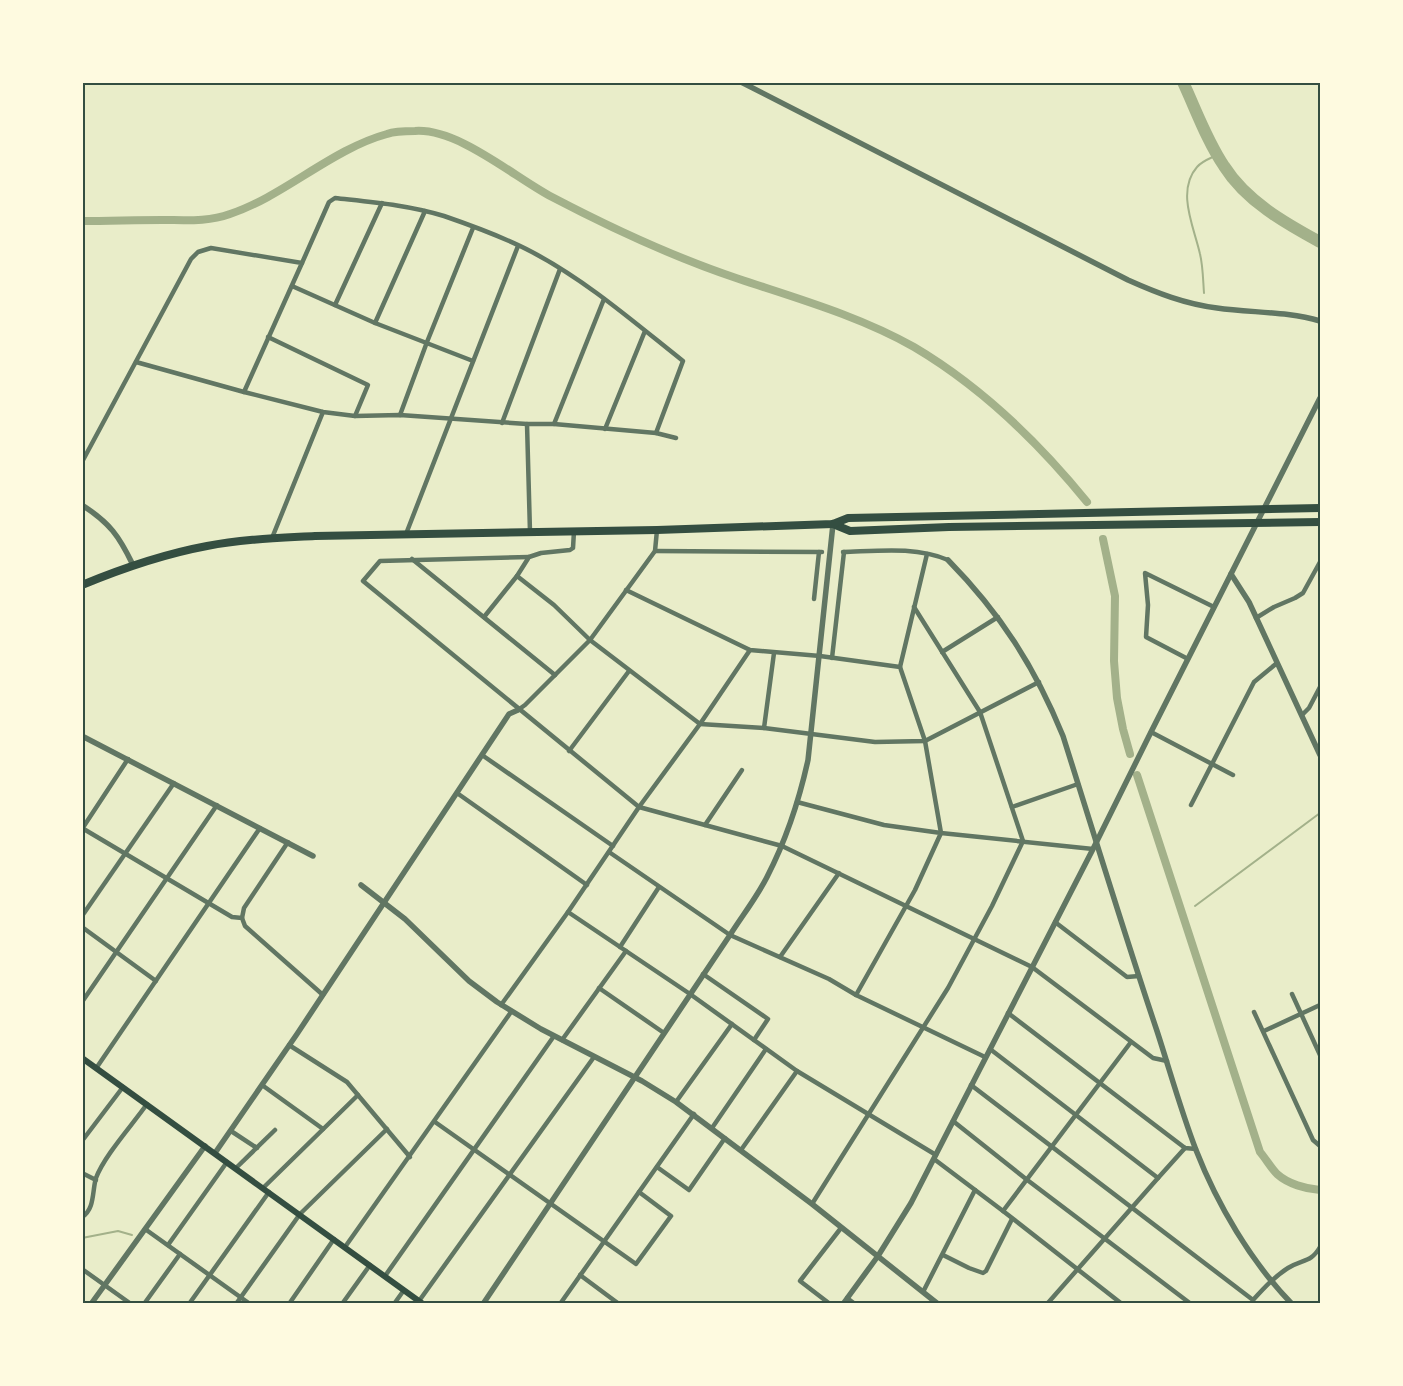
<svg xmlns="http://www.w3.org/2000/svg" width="1403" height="1386" font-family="Commissioner,sans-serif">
	<rect width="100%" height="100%" fill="#e9edc9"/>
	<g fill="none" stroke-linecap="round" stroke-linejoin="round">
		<!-- stream -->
		<g stroke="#a3b18a" stroke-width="2">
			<path d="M1204,293C1203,280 1203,266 1200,254C1194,227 1176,191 1197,167C1202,161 1211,158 1217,155"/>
			<polyline points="1195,906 1320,813"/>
			<polyline points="82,1238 118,1231 132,1235"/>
		</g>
		<!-- canal -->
		<g stroke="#a3b18a" stroke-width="8">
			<path d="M82,221C109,221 136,220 162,220C185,220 208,222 230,214C284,196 332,149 387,134C395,131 406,131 415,131C458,128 514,177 552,197C613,229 673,257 739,279C799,299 859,316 914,347C980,386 1039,443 1087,502"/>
			<polyline points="1103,539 1115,596 1114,661 1117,698 1123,729 1130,754"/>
			<path d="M1137,775L1260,1152C1266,1159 1271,1168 1277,1174C1288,1184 1306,1189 1320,1190"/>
		</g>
		<!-- river -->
		<path stroke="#a3b18a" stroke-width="12" d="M1183,82C1196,110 1207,141 1224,166C1246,201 1285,223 1320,242"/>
		<!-- minor -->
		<g stroke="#617663" stroke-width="4.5">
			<path d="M302,263L329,202L335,198C371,202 409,205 444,216C473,226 504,237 532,252C587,281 635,323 683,361L656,433"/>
			<polyline points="292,286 375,323 473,361"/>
			<polyline points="335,305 382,203"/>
			<polyline points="375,323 425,211"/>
			<polyline points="268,337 368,385 355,416"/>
			<polyline points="136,362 244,392"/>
			<polyline points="400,415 427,342 473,228"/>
			<polyline points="502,423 560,269"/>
			<polyline points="527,424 530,532"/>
			<polyline points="554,424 604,299"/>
			<polyline points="605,429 645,331"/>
			<polyline points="82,462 191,259 198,252 211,248 302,263 244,392 323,412 355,416 400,415 527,424 554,424 656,433 676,438"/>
			<polyline points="406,534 518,246"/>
			<polyline points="272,538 323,412"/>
			<polyline points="655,551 822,552"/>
			<path d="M843,552C877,551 916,546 948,560"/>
			<polyline points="529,557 380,561 363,581 639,807 782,846 1032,967 1153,1058 1167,1061"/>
			<polyline points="412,559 555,675"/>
			<polyline points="517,576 554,605 590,640 700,724 764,728 875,742 925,741 1039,682"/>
			<polyline points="626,590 750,650 820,656 900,667 925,741 941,833 1093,849"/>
			<polyline points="814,599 819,552"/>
			<polyline points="484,617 517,576 529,557 541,553 570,550 573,548 574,531"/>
			<polyline points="1256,618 1274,607 1295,598 1303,593 1320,562"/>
			<polyline points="942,652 998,617"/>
			<polyline points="832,658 844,552"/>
			<polyline points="1188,659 1146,637 1148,605 1145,573 1214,607"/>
			<polyline points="900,667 927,554"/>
			<polyline points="518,710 525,705 590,640 655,551 657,530"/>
			<polyline points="1302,715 1309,708 1320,687"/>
			<polyline points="764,728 774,653"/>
			<polyline points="1151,732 1233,775"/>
			<polyline points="569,751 629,671"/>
			<polyline points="482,755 613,846"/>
			<polyline points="457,793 587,885"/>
			<polyline points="797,802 884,825 941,833 915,890 856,995 985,1057"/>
			<polyline points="1191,805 1254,682 1277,663"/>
			<polyline points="1012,807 1078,784"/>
			<polyline points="705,825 742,770"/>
			<polyline points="82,828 232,917 242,918 245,926 323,995"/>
			<polyline points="82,829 128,759"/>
			<polyline points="609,852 730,935 829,979 856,995"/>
			<polyline points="568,912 690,994 797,1071 936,1155"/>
			<polyline points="82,916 174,783"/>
			<polyline points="242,918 244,908 288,842"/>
			<polyline points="1055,922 1127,977 1139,976"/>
			<polyline points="82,927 156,981"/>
			<polyline points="620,947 659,887"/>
			<polyline points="780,957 839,873"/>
			<polyline points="703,974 768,1019 754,1040"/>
			<polyline points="599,988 664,1033"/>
			<polyline points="1292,994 1320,1055"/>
			<polyline points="82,1002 217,805"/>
			<polyline points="501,1005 568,912 639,807 700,724 750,650"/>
			<polyline points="1254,1012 1313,1140 1320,1146"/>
			<polyline points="1008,1013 1185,1148 1196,1149"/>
			<polyline points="1264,1031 1320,1005"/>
			<polyline points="562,1040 626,951"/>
			<polyline points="289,1045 347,1082 410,1157"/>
			<polyline points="990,1049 1158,1178 1185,1148"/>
			<polyline points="97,1067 260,828"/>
			<polyline points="262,1085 323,1129"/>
			<path d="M971,1085L1253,1300C1264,1288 1274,1277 1288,1268C1302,1259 1311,1263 1320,1247"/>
			<polyline points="676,1102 732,1024"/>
			<polyline points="953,1121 1026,1179 1191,1304"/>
			<polyline points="435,1122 636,1264 671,1216 639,1192"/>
			<polyline points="712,1128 766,1049"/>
			<polyline points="231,1131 257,1148"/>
			<polyline points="82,1141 123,1087"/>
			<polyline points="741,1150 797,1071"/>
			<polyline points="934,1159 1003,1211"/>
			<polyline points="657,1167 689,1190 725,1138"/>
			<polyline points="236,1168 275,1130"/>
			<polyline points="82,1173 96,1180"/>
			<polyline points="263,1188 358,1095"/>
			<polyline points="812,1204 948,988 992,906 1023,841 980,712 914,607"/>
			<path d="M82,1217C95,1209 92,1191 96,1178C104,1156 133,1124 147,1104"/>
			<polyline points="145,1229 250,1304"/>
			<polyline points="168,1245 227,1162"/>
			<polyline points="345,1247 511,1012"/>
			<polyline points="943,1255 969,1268 983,1273 986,1271 1012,1219"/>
			<polyline points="82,1269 131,1304"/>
			<polyline points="580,1275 619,1304"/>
			<polyline points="385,1276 554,1036"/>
			<polyline points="923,1292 975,1190"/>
			<polyline points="847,1298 855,1304"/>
			<polyline points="419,1301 594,1057"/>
			<polyline points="144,1304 180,1254"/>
			<polyline points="189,1304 269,1192"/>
			<polyline points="236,1304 300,1214 387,1129"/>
			<polyline points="289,1304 334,1239"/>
			<polyline points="342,1304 370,1265"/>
			<polyline points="394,1304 404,1290"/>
			<polyline points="560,1304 694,1114"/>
			<polyline points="830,1304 800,1281 841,1228"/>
			<polyline points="1047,1304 1158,1178"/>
			<polyline points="1122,1304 1003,1211 1131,1042"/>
		</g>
		<!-- tertiary -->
		<g stroke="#617663" stroke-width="5.5">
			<path d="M741,82L1128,280C1157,293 1185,304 1217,308C1251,313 1287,311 1320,321"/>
			<path d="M82,505C110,523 119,536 133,565"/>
			<path d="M948,560C1000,613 1035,667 1063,736C1094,834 1124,933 1157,1031C1170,1071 1181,1111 1196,1150C1217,1204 1251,1262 1292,1304"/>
			<polyline points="1231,574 1249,602 1320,755"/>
			<polyline points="82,736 313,856"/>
			<polyline points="361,885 405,919 469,981 497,1002 541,1029 642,1081 676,1102 812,1204 938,1304"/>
			<polyline points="215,1153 297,1034 509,714 518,710"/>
			<polyline points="91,1304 205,1146"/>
			<path d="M483,1304L730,935C742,916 757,897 767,877C786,840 799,801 808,760L833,524"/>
			<polyline points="843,1304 878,1256 911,1203 1093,849 1151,732 1320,398"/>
		</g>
		<!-- secondary -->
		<polyline stroke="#344e41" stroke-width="6" points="82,1058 423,1304"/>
		<!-- trunk -->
		<g stroke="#344e41" stroke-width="8">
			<polyline points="833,524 850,531 949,527 1320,522"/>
			<path d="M82,585C123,568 164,554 207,546C242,539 279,538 315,536L657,530L833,524L848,518L1320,508"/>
		</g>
	</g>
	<!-- border -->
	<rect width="1403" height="1386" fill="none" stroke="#fefae0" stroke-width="168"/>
	<rect x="84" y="84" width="1235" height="1218" fill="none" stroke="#344e41" stroke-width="2"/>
</svg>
